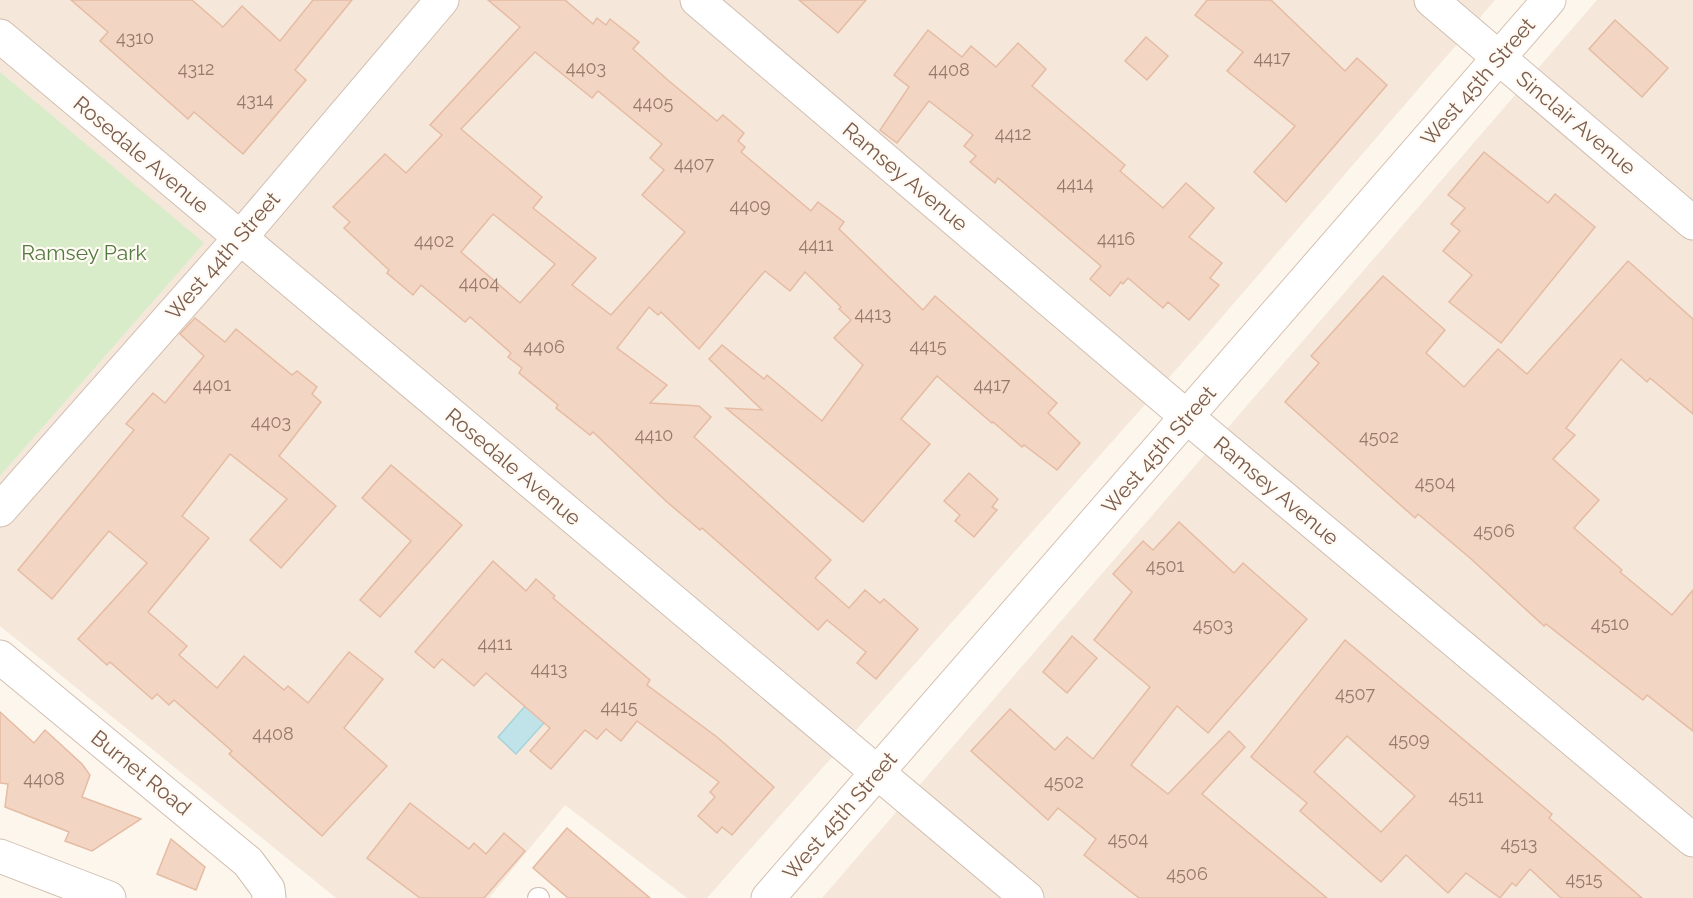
<svg xmlns="http://www.w3.org/2000/svg" width="1693" height="898" font-family="Raleway,sans-serif">
	<rect width="100%" height="100%" fill="#fdf6ec"/>
	<!-- residential -->
	<g fill="#f5e8da">
		<polygon points="0,0 1495,0 1197,346 707,898 687,898 565,805 489,898 336,898 0,626 0,476 203,243 0,73"/>
		<polygon points="1597,0 1693,0 1693,898 822,898"/>
	</g>
	<!-- green -->
	<polygon fill="#d8ecc9" points="0,72 204,243 0,476"/>
	<!-- water -->
	<polygon fill="#bfe3e8" stroke="#a5d3da" stroke-width="1.5" points="533,697 552,714 516,754 498,737"/>
	<!-- building -->
	<g fill="#f3d5c3" stroke="#e6bba3" stroke-width="1.5" fill-rule="evenodd">
		<polygon points="71,0 192,0 223,27 242,6 280,41 313,0 352,0 295,70 306,80 243,154 194,112 188,119 100,41 108,32"/>
		<path d="M488,0H565L593,24L597,18L606,25L610,19L639,42L633,49L669,81L717,121L723,115L744,133L738,141L745,147L741,152L811,211L818,202L844,222L839,229L923,310L935,296L1057,403L1048,413L1080,443L1057,470L1024,445L1022,447L993,422L992,423L937,376L901,419L930,444L863,522L726,408L762,410L709,359L722,345L764,379L767,375L822,421L863,365L834,338L851,320L839,309L841,307L805,272L790,291L765,271L699,349L661,312L658,315L649,307L617,348L667,385L650,403L699,406L711,417L694,437L831,560L815,578L849,608L865,590L880,603L884,599L918,629L876,679L857,663L866,652L827,620L818,630L702,528L700,530L667,502L593,432L590,435L556,408L558,405L519,373L522,368L508,357L511,353L470,317L465,322L421,285L413,295L387,273L389,270L344,228L350,222L333,207L385,154L406,173L442,135L430,125L520,27ZM535,52L592,98L598,91L662,144L650,158L664,170L642,195L685,232L611,315L572,285L596,258L533,208L542,197L461,129ZM493,214L555,264L520,303L461,252Z"/>
		<polygon points="799,0 866,0 838,33"/>
		<polygon points="1207,0 1271,0 1345,71 1357,58 1387,85 1286,202 1254,172 1295,126 1227,71 1243,52 1195,15"/>
		<polygon points="1615,20 1668,68 1642,97 1589,49"/>
		<polygon points="928,30 962,57 971,46 996,67 1018,43 1046,69 1032,86 1125,165 1120,171 1163,208 1186,183 1214,208 1189,237 1222,263 1210,278 1219,285 1189,320 1168,302 1163,308 1128,278 1123,284 1121,282 1110,296 1090,279 1101,266 998,178 995,183 970,162 976,156 964,146 973,135 929,101 897,143 880,130 909,87 894,75"/>
		<polygon points="1146,37 1168,56 1147,80 1125,61"/>
		<polygon points="1484,152 1548,203 1555,194 1595,227 1501,343 1449,302 1472,275 1443,251 1460,231 1451,224 1465,208 1448,195"/>
		<polygon points="1628,261 1693,319 1693,414 1650,378 1647,382 1621,359 1566,428 1575,435 1553,459 1599,500 1574,528 1622,570 1620,572 1672,615 1693,590 1693,731 1647,695 1643,700 1546,624 1544,626 1470,558 1418,514 1415,518 1285,402 1319,363 1311,356 1383,276 1445,330 1426,353 1464,387 1498,349 1527,374"/>
		<polygon points="195,318 225,342 236,329 292,375 297,371 317,387 312,394 321,402 279,456 336,506 281,568 250,540 287,499 230,454 182,516 209,538 148,612 187,646 179,655 217,688 244,656 284,690 288,686 308,703 349,652 383,679 344,728 387,766 322,836 229,754 232,751 174,700 169,705 157,694 152,699 110,662 107,665 78,639 147,563 109,531 52,599 18,570 134,430 126,424 153,393 165,403 204,356 180,334"/>
		<polygon points="391,465 462,525 380,617 360,600 411,541 362,498"/>
		<polygon points="969,473 998,499 992,507 997,510 974,537 955,521 960,515 944,501"/>
		<polygon points="1179,522 1234,573 1243,563 1307,619 1208,733 1177,706 1131,765 1168,794 1229,731 1245,747 1202,794 1327,898 1139,898 1084,855 1096,839 1058,808 1048,820 971,751 1010,709 1055,750 1067,737 1093,759 1150,687 1094,640 1132,592 1113,574 1143,541 1153,550"/>
		<polygon points="493,561 526,591 536,579 555,596 553,598 650,680 647,685 717,737 774,787 732,835 722,827 717,833 698,816 715,797 710,792 719,782 637,721 621,741 606,729 597,739 585,730 551,769 530,751 550,728 486,673 474,686 442,659 434,668 415,652"/>
		<polygon points="1072,636 1097,658 1067,693 1043,672"/>
		<path d="M1345,640L1552,814L1549,818L1642,898H1561L1530,869L1516,886L1512,883L1500,898L1466,873L1448,893L1406,855L1381,882L1300,811L1307,803L1251,757ZM1347,736L1415,796L1381,832L1314,772Z"/>
		<polygon points="0,712 34,743 45,730 82,764 90,775 82,797 141,819 92,851 65,841 69,832 5,807 8,784 0,783"/>
		<polygon points="410,803 469,849 474,843 486,854 504,833 525,851 484,898 420,898 367,858"/>
		<polygon points="567,828 650,898 568,898 533,868"/>
		<polygon points="171,839 205,867 196,890 157,874"/>
	</g>
	<g fill="none" stroke-linecap="round" stroke-linejoin="round">
		<!-- service casing -->
		<g stroke="#d1beb0" stroke-width="22">
			<polyline id="service" points="538,898 539,898"/>
		</g>
		<!-- minor casing -->
		<g stroke="#d1beb0" stroke-width="35">
			<g id="minor">
				<polyline points="697,0 1187,417 1693,840"/>
				<polyline points="1431,0 1693,223"/>
				<polyline points="0,36 1027,898"/>
				<polyline points="0,510 240,238 442,0"/>
				<polyline points="0,657 248,862 268,889 269,898"/>
			</g>
		</g>
		<!-- tertiary casing -->
		<g stroke="#d1beb0" stroke-width="35">
			<polyline id="tertiary" points="0,856 109,898"/>
		</g>
		<!-- secondary casing -->
		<g stroke="#d6c0b0" stroke-width="35">
			<polyline id="secondary" points="768,898 1549,0"/>
		</g>
		<!-- service -->
		<use href="#service" stroke="#fff" stroke-width="20"/>
		<!-- minor -->
		<use href="#minor" stroke="#fff" stroke-width="33"/>
		<!-- tertiary -->
		<use href="#tertiary" stroke="#fff" stroke-width="33"/>
		<!-- secondary -->
		<use href="#secondary" stroke="#fff" stroke-width="33"/>
	</g>
	<g text-anchor="middle" stroke-width="4.5" stroke-linejoin="round" paint-order="stroke">
		<!-- number labels -->
		<g font-size="18" fill="#987a6a">
			<text x="135" y="44">4310</text>
			<text x="1272" y="64">4417</text>
			<text x="586" y="74">4403</text>
			<text x="196" y="75">4312</text>
			<text x="949" y="76">4408</text>
			<text x="255" y="106">4314</text>
			<text x="653" y="109">4405</text>
			<text x="1013" y="140">4412</text>
			<text x="694" y="170">4407</text>
			<text x="1075" y="190">4414</text>
			<text x="750" y="212">4409</text>
			<text x="1116" y="245">4416</text>
			<text x="434" y="247">4402</text>
			<text x="816" y="251">4411</text>
			<text x="479" y="289">4404</text>
			<text x="873" y="320">4413</text>
			<text x="928" y="352">4415</text>
			<text x="544" y="353">4406</text>
			<text x="212" y="391">4401</text>
			<text x="992" y="391">4417</text>
			<text x="271" y="428">4403</text>
			<text x="654" y="441">4410</text>
			<text x="1379" y="443">4502</text>
			<text x="1435" y="489">4504</text>
			<text x="1494" y="537">4506</text>
			<text x="1165" y="572">4501</text>
			<text x="1610" y="630">4510</text>
			<text x="1213" y="631">4503</text>
			<text x="495" y="650">4411</text>
			<text x="549" y="675">4413</text>
			<text x="1355" y="700">4507</text>
			<text x="619" y="713">4415</text>
			<text x="273" y="740">4408</text>
			<text x="1409" y="746">4509</text>
			<text x="44" y="785">4408</text>
			<text x="1064" y="788">4502</text>
			<text x="1466" y="803">4511</text>
			<text x="1128" y="845">4504</text>
			<text x="1519" y="850">4513</text>
			<text x="1187" y="880">4506</text>
			<text x="1584" y="885">4515</text>
		</g>
		<!-- street labels -->
		<g font-size="21" fill="#7a5c4d" stroke="#fffaf3">
			<text transform="translate(1478 82) rotate(-49)" y="7">West 45th Street</text>
			<text transform="translate(1576 123) rotate(40)" y="7">Sinclair Avenue</text>
			<text transform="translate(141 155) rotate(40)" y="7">Rosedale Avenue</text>
			<text transform="translate(905 177) rotate(40)" y="7">Ramsey Avenue</text>
			<text transform="translate(223 256) rotate(-49)" y="7">West 44th Street</text>
			<text transform="translate(1159 450) rotate(-49)" y="7">West 45th Street</text>
			<text transform="translate(513 467) rotate(40)" y="7">Rosedale Avenue</text>
			<text transform="translate(1276 491) rotate(40)" y="7">Ramsey Avenue</text>
			<text transform="translate(141 773) rotate(39)" y="7">Burnet Road</text>
			<text transform="translate(840 816) rotate(-49)" y="7">West 45th Street</text>
		</g>
		<!-- park labels -->
		<g font-size="21" fill="#537a41" stroke="#fffaf3">
			<text x="84" y="260">Ramsey Park</text>
		</g>
	</g>
</svg>
